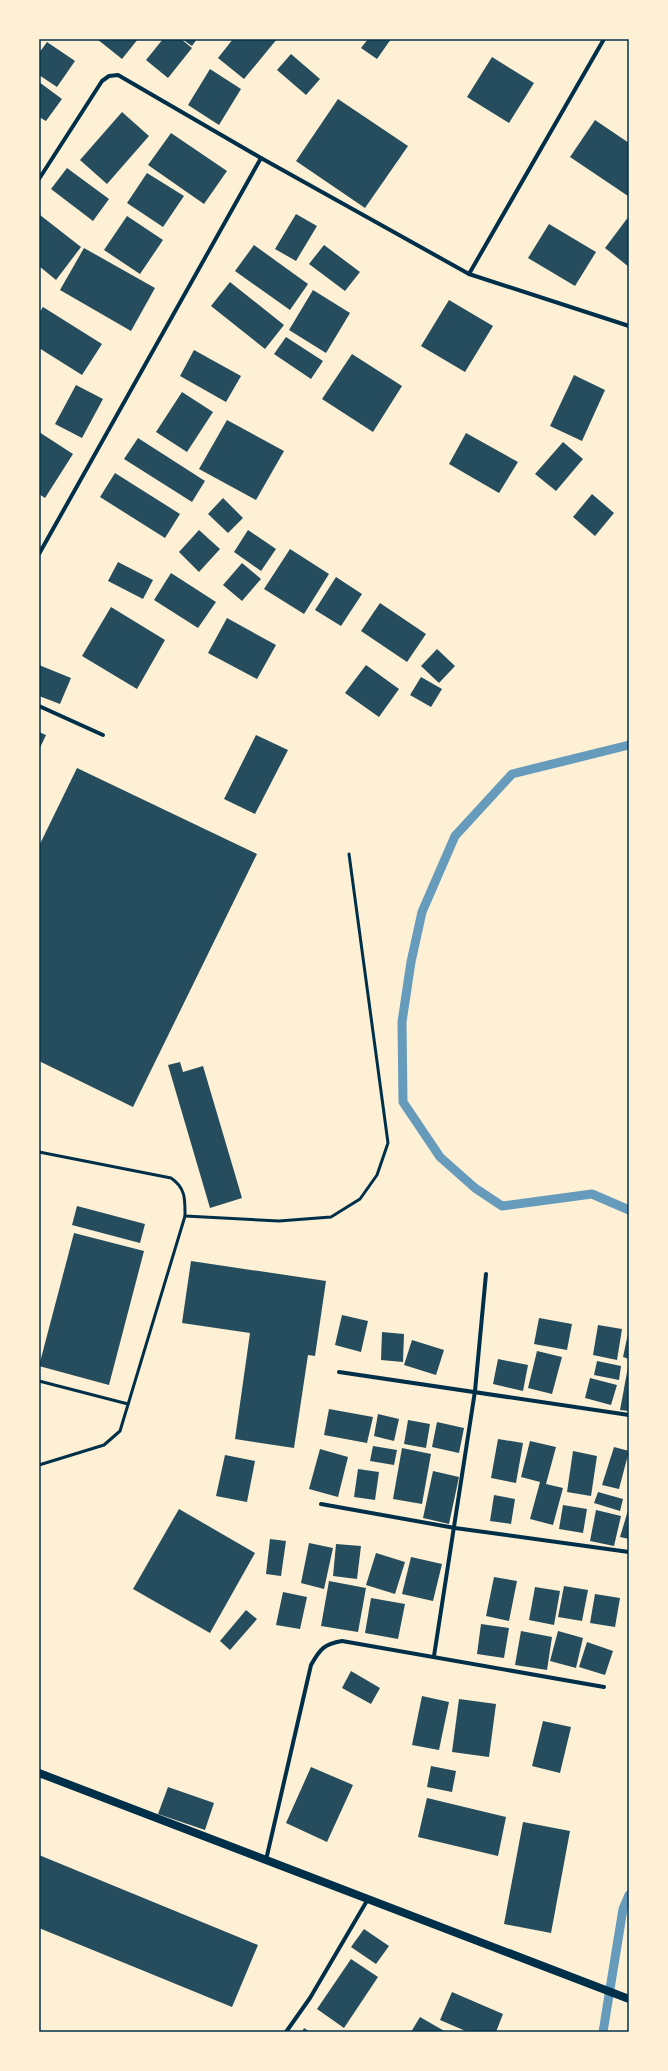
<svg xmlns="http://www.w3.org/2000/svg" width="668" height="2071" font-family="Poppins,sans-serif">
	<rect width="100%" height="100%" fill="#fdf0d5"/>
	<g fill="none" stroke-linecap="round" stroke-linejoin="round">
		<!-- stream -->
		<g stroke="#669bbc" stroke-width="9">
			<polyline points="629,745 512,774 455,836 422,912 411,962 402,1022 403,1102 440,1157 475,1188 502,1206 592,1194 629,1210"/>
			<polyline points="603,2032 623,1909 629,1895"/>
		</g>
	</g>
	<!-- building -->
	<g fill="#264d5e">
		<polygon points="97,39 138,39 122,59"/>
		<polygon points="163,39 181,39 192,48 168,78 146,60"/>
		<polygon points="182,39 197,39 192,46"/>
		<polygon points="233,39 277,39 244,79 218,58"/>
		<polygon points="368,39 391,39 377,59 361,48"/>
		<polygon points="47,42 75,61 57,87 39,75 39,53"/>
		<polygon points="291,54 320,79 306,95 277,70"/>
		<polygon points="492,57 534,83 509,123 467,97"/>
		<polygon points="210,69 241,89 219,125 188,105"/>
		<polygon points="39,82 62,99 46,121 39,117"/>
		<polygon points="338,99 408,146 365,208 296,161"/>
		<polygon points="122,112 149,136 107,184 80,160"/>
		<polygon points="595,120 629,143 628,196 570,157"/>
		<polygon points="171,133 227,171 204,204 148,165"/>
		<polygon points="67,168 109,199 93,221 51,189"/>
		<polygon points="147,173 184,196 163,227 127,203"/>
		<polygon points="296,214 317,226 296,261 275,249"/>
		<polygon points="40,215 81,247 56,280 39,266"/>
		<polygon points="127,216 163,240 140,274 104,250"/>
		<polygon points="629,216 629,267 605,248"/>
		<polygon points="549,224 596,252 575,286 528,258"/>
		<polygon points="254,245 308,284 290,310 235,271"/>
		<polygon points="324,245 360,272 345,291 309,264"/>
		<polygon points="84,248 155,288 131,331 60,290"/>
		<polygon points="230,282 284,325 265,349 211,306"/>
		<polygon points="313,290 350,313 326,353 289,330"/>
		<polygon points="449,300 493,326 465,372 421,346"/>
		<polygon points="43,307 102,344 82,375 39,348 39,313"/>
		<polygon points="286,337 323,361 311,379 274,354"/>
		<polygon points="194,350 241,376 226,402 180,376"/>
		<polygon points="352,354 402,386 373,432 322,399"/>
		<polygon points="574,375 605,390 582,441 550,426"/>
		<polygon points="76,385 103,399 82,438 55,424"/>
		<polygon points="182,392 213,412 187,452 156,432"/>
		<polygon points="227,420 284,451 256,500 199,469"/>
		<polygon points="39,432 73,454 45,498 39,494"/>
		<polygon points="466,433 518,462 499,493 449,464"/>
		<polygon points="138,438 205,481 192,502 124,459"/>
		<polygon points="563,442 583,459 556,491 535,474"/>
		<polygon points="115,473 180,514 165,538 100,497"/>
		<polygon points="592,494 614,513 595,536 573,517"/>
		<polygon points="223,498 243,518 228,533 208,514"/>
		<polygon points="199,530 220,549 199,572 179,552"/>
		<polygon points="248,530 276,549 261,571 234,552"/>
		<polygon points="290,549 329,574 304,614 264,589"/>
		<polygon points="118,562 153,580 143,599 108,581"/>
		<polygon points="242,563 261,579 242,601 223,585"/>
		<polygon points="171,573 216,602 198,628 154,600"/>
		<polygon points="336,577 362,594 341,626 315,610"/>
		<polygon points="380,603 426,634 407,662 361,631"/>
		<polygon points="111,607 165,640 137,689 82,656"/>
		<polygon points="227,618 276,645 257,679 208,653"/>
		<polygon points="437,649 455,666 439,683 421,666"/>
		<polygon points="39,665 71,678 60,704 39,696"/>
		<polygon points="366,665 399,689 379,717 345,693"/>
		<polygon points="421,677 442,689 431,707 410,695"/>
		<polygon points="39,732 46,735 39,750"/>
		<polygon points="256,735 288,750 255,814 224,799"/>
		<polygon points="77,768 257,854 133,1107 39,1061 39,846"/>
		<polygon points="180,1062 183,1072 203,1066 242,1198 210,1208 168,1065"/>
		<polygon points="77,1206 145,1224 140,1243 72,1225"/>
		<polygon points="74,1233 144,1251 109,1385 39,1366"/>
		<polygon points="191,1261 326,1281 315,1356 308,1355 294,1448 235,1439 250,1333 182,1323"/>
		<polygon points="342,1315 368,1321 361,1352 335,1345"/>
		<polygon points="539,1318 572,1324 567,1350 534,1344"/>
		<polygon points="598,1325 622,1329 617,1360 593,1355"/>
		<polygon points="629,1329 629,1359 623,1357"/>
		<polygon points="382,1332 404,1334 403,1362 381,1360"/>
		<polygon points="412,1340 444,1350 436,1375 404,1365"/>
		<polygon points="537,1351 562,1357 552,1394 528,1388"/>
		<polygon points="498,1359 528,1365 523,1391 493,1384"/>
		<polygon points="597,1361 621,1366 619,1380 594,1375"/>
		<polygon points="628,1367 629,1367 629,1411 620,1410"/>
		<polygon points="590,1378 617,1385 611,1405 585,1398"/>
		<polygon points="329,1409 373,1417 367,1443 324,1435"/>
		<polygon points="378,1414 399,1419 394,1441 374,1436"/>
		<polygon points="408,1420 430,1424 426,1448 404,1444"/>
		<polygon points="437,1422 464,1428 459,1453 432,1447"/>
		<polygon points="498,1439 523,1443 516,1483 491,1478"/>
		<polygon points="530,1441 556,1447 546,1484 563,1488 553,1525 530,1519 540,1482 521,1477"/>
		<polygon points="373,1446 397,1450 394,1465 370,1461"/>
		<polygon points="614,1447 629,1451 619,1489 602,1485"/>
		<polygon points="402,1448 431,1454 422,1504 393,1499"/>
		<polygon points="320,1449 348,1457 338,1497 309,1489"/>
		<polygon points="573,1451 597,1456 591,1496 567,1492"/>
		<polygon points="225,1455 255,1461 247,1502 216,1496"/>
		<polygon points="358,1469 379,1472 375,1500 354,1497"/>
		<polygon points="433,1471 459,1477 449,1524 423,1518"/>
		<polygon points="598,1492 623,1499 620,1511 594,1503"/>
		<polygon points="494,1495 515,1499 511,1524 490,1521"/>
		<polygon points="563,1505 587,1509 583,1533 559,1529"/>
		<polygon points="629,1507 629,1539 620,1537"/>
		<polygon points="179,1509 255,1553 210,1633 133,1589"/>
		<polygon points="596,1510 621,1516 614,1546 590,1541"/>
		<polygon points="270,1539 286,1541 281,1576 266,1574"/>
		<polygon points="309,1543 333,1548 324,1589 301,1583"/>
		<polygon points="336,1544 361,1546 357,1579 333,1576"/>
		<polygon points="376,1553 405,1562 395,1594 366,1585"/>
		<polygon points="411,1557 442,1564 433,1601 402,1594"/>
		<polygon points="494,1577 517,1581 509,1621 486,1616"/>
		<polygon points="329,1581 366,1588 358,1632 321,1626"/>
		<polygon points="564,1586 588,1590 582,1621 558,1617"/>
		<polygon points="535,1587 560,1591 554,1625 529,1620"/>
		<polygon points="283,1592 307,1597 300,1629 276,1625"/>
		<polygon points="595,1594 620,1598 615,1627 590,1623"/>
		<polygon points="371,1598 405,1604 398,1639 365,1633"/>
		<polygon points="246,1610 257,1619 230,1650 220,1641"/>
		<polygon points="481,1624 509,1628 504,1658 477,1654"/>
		<polygon points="521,1631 552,1637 547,1670 515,1665"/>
		<polygon points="558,1631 583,1638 576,1668 550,1661"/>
		<polygon points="587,1642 613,1651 605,1675 579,1667"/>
		<polygon points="351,1671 380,1688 371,1704 342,1688"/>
		<polygon points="422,1696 449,1702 439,1750 412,1745"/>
		<polygon points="459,1699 496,1704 489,1757 452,1752"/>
		<polygon points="543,1721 571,1727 560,1773 532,1766"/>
		<polygon points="431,1766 456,1771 452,1792 427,1787"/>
		<polygon points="311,1767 353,1785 327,1842 286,1823"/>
		<polygon points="168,1787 214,1803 205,1830 158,1814"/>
		<polygon points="427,1798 506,1817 498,1856 418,1837"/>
		<polygon points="523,1822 570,1831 551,1933 504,1924"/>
		<polygon points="39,1855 258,1945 232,2007 39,1928"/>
		<polygon points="364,1929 389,1946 376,1964 351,1947"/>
		<polygon points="351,1959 378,1977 344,2028 317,2009"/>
		<polygon points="452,1992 503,2014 496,2032 468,2032 440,2020"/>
		<polygon points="420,2017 446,2032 411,2032"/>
		<polygon points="304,2028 310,2032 302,2032"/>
	</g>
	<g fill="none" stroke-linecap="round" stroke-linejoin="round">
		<!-- service -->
		<g stroke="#003049" stroke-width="3">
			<path d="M39,1152L171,1178C186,1188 185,1200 185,1216L120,1431L104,1445L39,1465"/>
			<polyline points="185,1216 279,1221 331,1217 360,1199 377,1175 388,1143 349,854"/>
			<polyline points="39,1381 128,1404"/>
		</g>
		<!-- minor -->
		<g stroke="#003049" stroke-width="4">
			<polyline points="39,179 102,81 109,76 118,75 261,158 469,274 629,326"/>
			<polyline points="469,274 604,39"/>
			<polyline points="39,554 261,158"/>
			<polyline points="39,706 103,735"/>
			<polyline points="339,1372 629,1415"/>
			<polyline points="321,1504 455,1528 629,1552"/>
			<polyline points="434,1656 475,1391 486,1274"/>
			<path d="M266,1860L311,1665C320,1649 324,1644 342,1641L604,1687"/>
			<polyline points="286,2032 310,1998 368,1899"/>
		</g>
		<!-- secondary -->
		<polyline stroke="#003049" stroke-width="8" points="39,1773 629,1999"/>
	</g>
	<!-- border -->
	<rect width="668" height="2071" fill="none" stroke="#fdf0d5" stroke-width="80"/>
	<rect x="40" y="40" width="588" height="1991" fill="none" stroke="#003049" stroke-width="1.5"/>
</svg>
